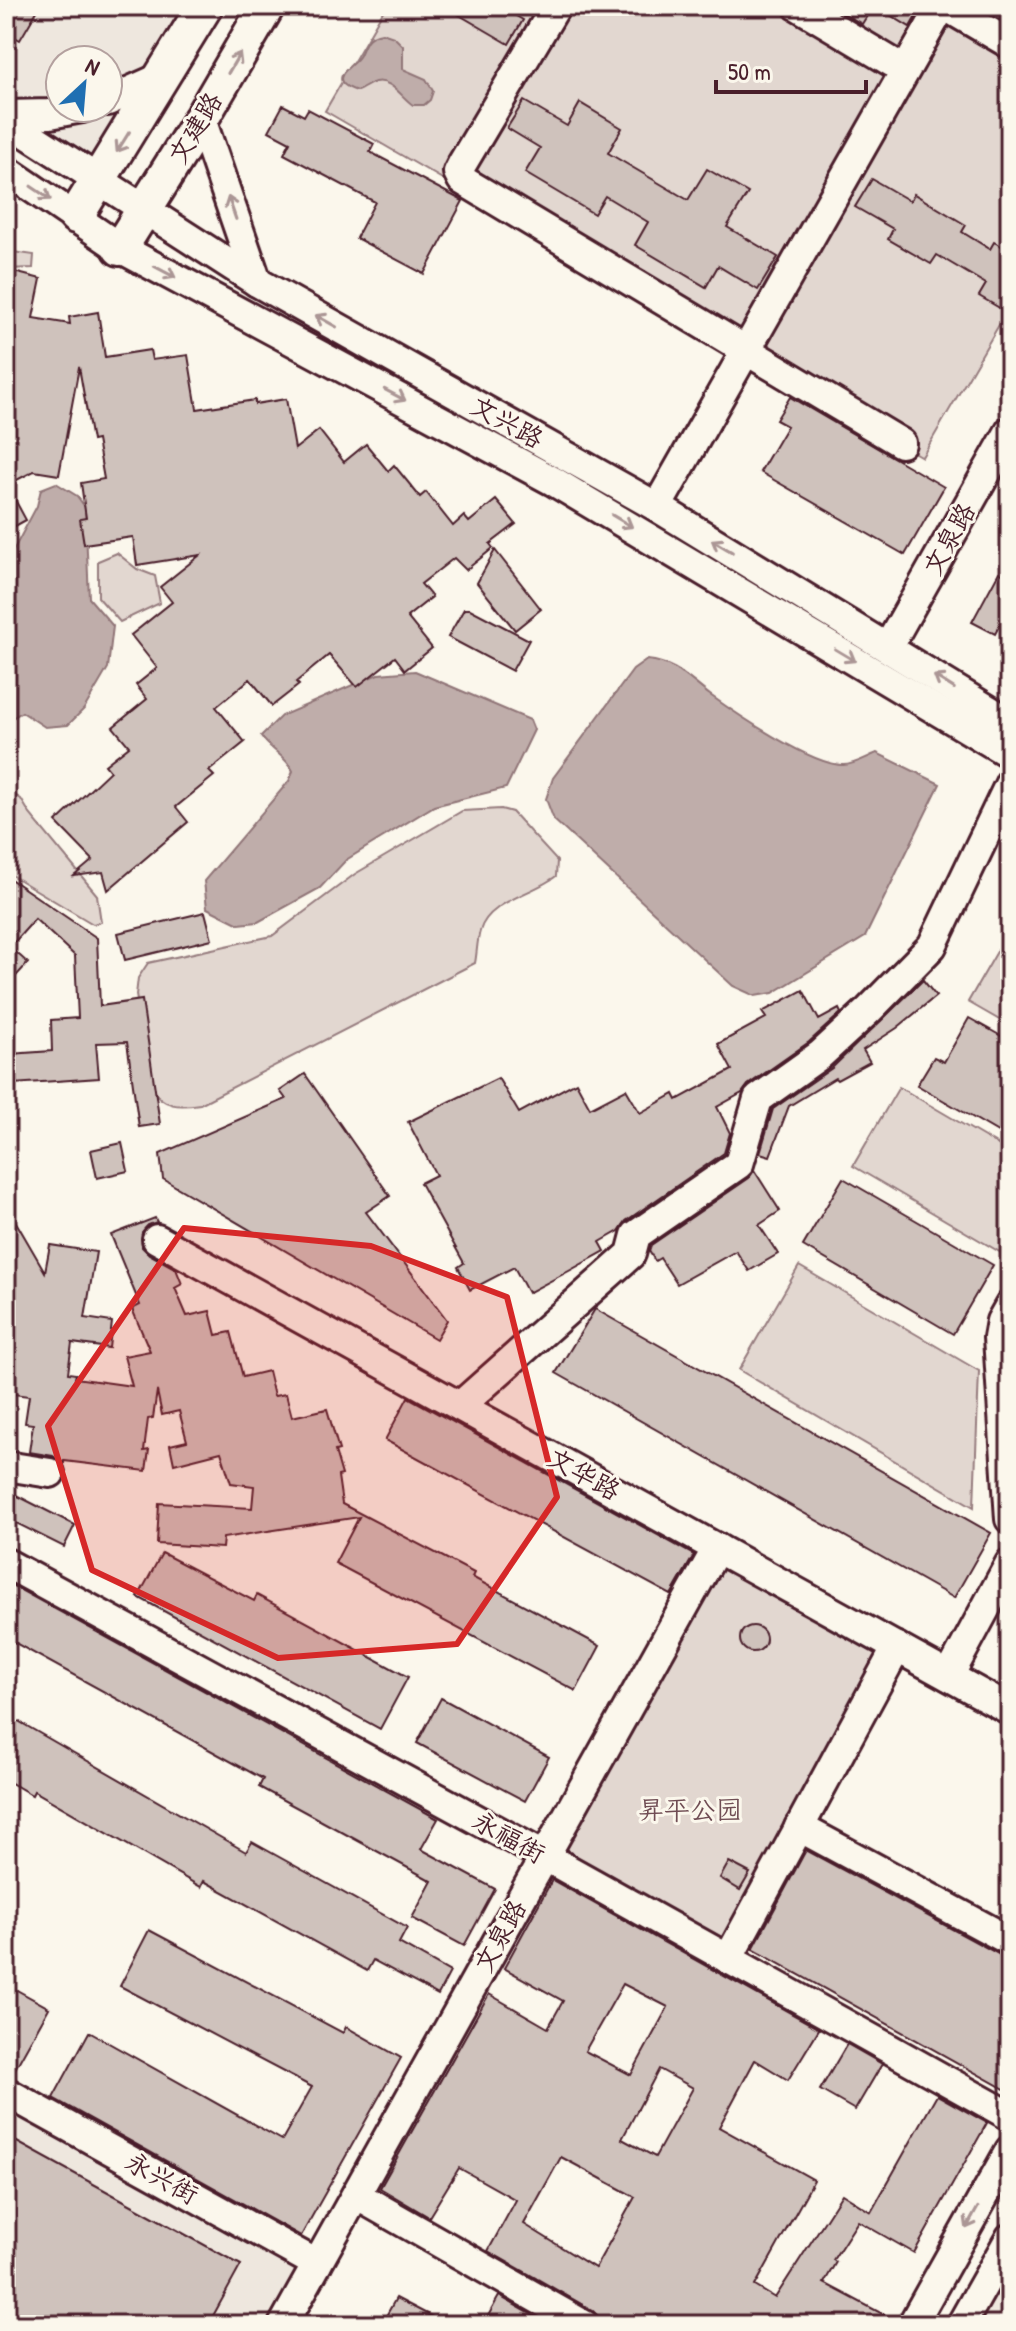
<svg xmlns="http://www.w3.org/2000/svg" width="1016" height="2331" font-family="'Patrick Hand','LXGW WenKai TC',sans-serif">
	<rect width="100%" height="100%" fill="#fbf7ec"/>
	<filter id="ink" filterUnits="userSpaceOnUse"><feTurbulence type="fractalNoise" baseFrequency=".0125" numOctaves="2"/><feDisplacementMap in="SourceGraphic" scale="16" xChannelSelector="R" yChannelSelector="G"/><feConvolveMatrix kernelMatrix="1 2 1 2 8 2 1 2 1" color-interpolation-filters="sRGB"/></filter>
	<g filter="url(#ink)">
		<!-- built -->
		<g fill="#eee7de" fill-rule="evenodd">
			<path d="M6,6H189L100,166L6,111ZM60,60H108V108H60Z"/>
			<polygon points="6,2092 317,2264 283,2325 6,2325"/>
			<polygon points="1010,2238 1010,2325 961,2325"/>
		</g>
		<!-- green -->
		<g fill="#e2d7d0" stroke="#967b7e" stroke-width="2">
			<polygon points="386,6 1010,6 1010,306 922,457 325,111"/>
			<polygon points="6,251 34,255 33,268 7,269 6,276"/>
			<polygon points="117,553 137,569 155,576 160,603 120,622 98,597 98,561"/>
			<polygon points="13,794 21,799 30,814 97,895 101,922 93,924 6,872 6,801"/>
			<path d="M501,809L512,812L557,861L556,876C534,894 488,901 480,931C477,941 477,953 475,963L200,1104C180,1107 163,1108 152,1088L136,995L138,978L148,963L272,936L355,874L462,811Z"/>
			<polygon points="1010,929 1010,1026 968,1002"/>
			<polygon points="899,1087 1010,1152 1010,1258 853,1166"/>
			<polygon points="799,1266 979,1371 974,1507 739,1370"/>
			<polygon points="717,1548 897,1647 728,1959 544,1856"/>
		</g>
		<!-- water -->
		<g fill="#bfadaa" stroke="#907477" stroke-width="2">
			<path d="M382,33L394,37L403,46V69L426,79L433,91L430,100L424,105H413C402,98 391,78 375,82C369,84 363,89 357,91C322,79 355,66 360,55C366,42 366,36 382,33Z"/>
			<polygon points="56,483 77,496 85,507 89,598 113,626 108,668 84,709 68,725 45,727 22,712 6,722 6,564 37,506 41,489"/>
			<path d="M647,660C677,663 688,679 710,695C738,715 810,764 842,765C852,766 867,757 877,753L940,784L865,937L773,993L755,996L733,986L554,820L546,799L553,778L633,670Z"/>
			<path d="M415,671L530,720L534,730L506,788L434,806L346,860L320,888L258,922L239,924L207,908L204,881L289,781L293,771C286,756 270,750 261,736L281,716L378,674Z"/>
		</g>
		<!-- building -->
		<g fill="#cfc2bc" stroke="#4a1f2b" stroke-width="2" fill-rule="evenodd">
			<polygon points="6,6 40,6 20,40 6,32"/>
			<polygon points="444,6 499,6 523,20 509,44"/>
			<polygon points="831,6 873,6 862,24"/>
			<polygon points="875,6 922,6 910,27"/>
			<polygon points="524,101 567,126 580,103 622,128 608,153 688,200 707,169 748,193 727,227 778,257 758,290 718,266 706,287 635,245 648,222 605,196 594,214 525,173 540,148 507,128"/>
			<polygon points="283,105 304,116 308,109 374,144 370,152 463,201 424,274 356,238 375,202 284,154 290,142 269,131"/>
			<polygon points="872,179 910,201 914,194 966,225 962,232 990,249 994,242 1010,251 1010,314 979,296 986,284 937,255 931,264 888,239 893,229 855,207"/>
			<polygon points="14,272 41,279 33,318 70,324 69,317 98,312 105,357 150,350 152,360 188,355 197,409 255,400 255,404 286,399 295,449 319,430 344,462 366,444 388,471 394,465 420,497 426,492 453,526 464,516 469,522 496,500 516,524 490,544 493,548 466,570 454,558 421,584 432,597 407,617 432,648 405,670 395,657 357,687 329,655 296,682 299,685 272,706 250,679 216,707 245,742 209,771 214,776 176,807 188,822 108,890 103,872 74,876 93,860 56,822 110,771 105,765 129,746 113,727 147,699 136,685 157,668 131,635 172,602 160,587 200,555 137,565 133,537 84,544 80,519 86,518 81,483 104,479 97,440 92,441 79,367 59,475 34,471 7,485 26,520 6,531 6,445 15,404 6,403 6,308"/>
			<polygon points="790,397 944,487 905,555 760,472 787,426 776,420"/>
			<polygon points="495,550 541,609 515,630 477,583"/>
			<polygon points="999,572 1010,578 1010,606 995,634 972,622"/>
			<polygon points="464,609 470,609 529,640 512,671 448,637"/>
			<polygon points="6,876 97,938 100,1006 142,1000 160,1124 139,1127 127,1042 96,1043 99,1078 13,1084 10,1054 52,1051 51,1020 78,1018 75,956 35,919 10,947 28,963 6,987"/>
			<polygon points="205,912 212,939 125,960 118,933"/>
			<polygon points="923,980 936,996 897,1028 863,1050 870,1062 837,1080 835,1078 789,1106 770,1156 760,1153 773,1109 832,1068"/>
			<polygon points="803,990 819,1020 839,1009 841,1013 809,1042 748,1085 742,1093 717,1107 730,1133 724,1153 626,1221 619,1231 600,1242 605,1251 569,1271 528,1293 514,1267 470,1290 458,1267 464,1263 420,1183 436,1175 408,1122 498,1078 519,1113 576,1082 590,1108 626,1089 640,1113 674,1094 677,1100 732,1070 718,1044 766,1018 762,1012"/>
			<polygon points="969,1018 1010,1041 1010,1139 917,1085 934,1057 944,1062"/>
			<polygon points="305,1074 390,1196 366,1212 447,1320 436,1339 163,1179 160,1154 286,1099 280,1091"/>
			<polygon points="122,1143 128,1171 97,1178 91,1150"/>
			<polygon points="754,1170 780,1211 759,1225 778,1254 749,1271 736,1251 677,1284 660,1258 655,1261 649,1251 651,1245 749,1178"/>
			<polygon points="843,1178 993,1265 953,1334 803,1246"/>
			<polygon points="6,1205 45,1272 50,1245 96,1252 85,1318 112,1322 109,1348 72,1343 68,1373 76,1374 75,1378 132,1386 124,1356 150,1351 132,1309 140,1305 111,1235 155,1218 157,1222 148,1225 142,1232 142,1247 149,1254 176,1269 182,1284 175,1288 187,1316 210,1311 216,1335 231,1332 243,1377 268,1371 274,1396 286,1394 292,1417 327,1409 339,1450 335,1451 342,1475 338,1476 342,1504 474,1573 472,1577 600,1646 576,1691 335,1563 359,1517 223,1538 222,1548 157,1544 159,1503 252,1508 254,1486 231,1483 221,1452 174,1464 170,1445 187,1441 179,1411 162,1415 157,1391 153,1418 148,1419 144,1451 149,1450 146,1471 64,1461 64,1464 53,1456 29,1452 33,1424 25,1423 29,1396 6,1393"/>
			<polygon points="595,1309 991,1533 954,1598 556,1373"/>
			<polygon points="408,1397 694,1555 671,1595 385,1440"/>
			<polygon points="6,1490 75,1525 64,1547 6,1518"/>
			<polygon points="162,1553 254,1601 257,1595 408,1677 380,1729 138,1597"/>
			<polygon points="6,1582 438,1819 421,1849 495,1889 464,1946 412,1918 432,1881 259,1787 263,1779 6,1638"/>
			<circle cx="753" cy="1639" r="13"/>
			<polygon points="441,1698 549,1757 525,1801 417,1743"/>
			<polygon points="6,1714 246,1852 252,1842 407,1928 399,1943 450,1972 438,1995 373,1960 367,1971 204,1881 201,1887 34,1791 32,1795 6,1780"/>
			<polygon points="806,1850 1002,1956 1010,1958 1010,2092 753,1949"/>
			<polygon points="729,1862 750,1873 740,1890 720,1878"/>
			<path d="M552,1880L819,2029L788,2080L755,2060L719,2127L814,2180L755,2286L775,2298L842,2194L871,2212L937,2095L987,2123L914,2253L858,2221L833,2260L836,2262L824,2283L896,2321L895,2325H601L599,2317L592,2310L488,2251L516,2200L459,2168L429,2217L380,2188L489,1994L548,2028L563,2001L504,1968ZM623,1984L668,2007L631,2075L585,2051ZM659,2069L693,2088L655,2157L622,2139ZM561,2157L635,2197L595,2268L524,2224Z"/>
			<polygon points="149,1930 343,2033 346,2027 401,2058 301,2236 53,2098 89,2032 282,2140 312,2087 120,1986"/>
			<polygon points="6,1984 49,2008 11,2076 6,2075"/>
			<polygon points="847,2044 882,2064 855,2110 820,2090"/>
			<polygon points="6,2136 241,2265 208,2325 6,2325"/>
			<polygon points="499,2296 550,2325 483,2325"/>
			<polygon points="396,2298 448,2325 381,2325"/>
		</g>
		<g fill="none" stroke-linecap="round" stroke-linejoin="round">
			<!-- minor casing -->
			<g stroke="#4a1f2b" stroke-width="34">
				<g id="minor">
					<polyline points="556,6 462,164 458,172 462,180 901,443"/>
					<polyline points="798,6 905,70"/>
					<polyline points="945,6 1010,44"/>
					<polyline points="108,101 164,76"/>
					<polyline points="6,115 50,114 82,108"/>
					<polyline points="201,119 257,282"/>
					<polyline points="6,120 257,282 657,507 1010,723"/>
					<polyline points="6,170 120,248 553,481 1010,754"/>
					<polyline points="657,507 942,6"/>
					<polyline points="888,647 1010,431"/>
					<polyline points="157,1239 1010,1710"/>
					<polyline points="1010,1305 1001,1321 998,1338 1010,1519"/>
					<polyline points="460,1406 631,1254 636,1235 739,1164 758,1099 820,1055 869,1010 932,946 1010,783"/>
					<polyline points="6,1466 50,1473"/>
					<polyline points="6,1563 544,1856 1010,2116"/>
					<polyline points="949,1676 1010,1563"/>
					<polyline points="799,1827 1010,1941"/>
					<polyline points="728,1959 897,1647"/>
					<polyline points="6,2092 317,2264"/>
					<polyline points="356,2195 584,2325"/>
					<polyline points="283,2325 717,1548"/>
					<polyline points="912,2325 1010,2150"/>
					<polyline points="961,2325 1010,2238"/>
				</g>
			</g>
			<!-- major casing -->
			<g stroke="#4a1f2b" stroke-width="40">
				<g id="major">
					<polyline points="76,216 205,6"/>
					<polyline points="120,248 201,119 267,6"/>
				</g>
			</g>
			<!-- minor -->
			<use href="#minor" stroke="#fbf7ec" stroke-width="28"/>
			<!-- major -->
			<use href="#major" stroke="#fbf7ec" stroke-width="34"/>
		</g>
		<!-- one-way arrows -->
		<defs><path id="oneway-shaft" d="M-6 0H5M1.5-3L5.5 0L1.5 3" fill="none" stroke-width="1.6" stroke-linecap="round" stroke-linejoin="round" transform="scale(2)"/></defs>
		<g stroke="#ab9695">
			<use href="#oneway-shaft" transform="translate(234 63) rotate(-60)"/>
			<use href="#oneway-shaft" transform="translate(123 142) rotate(122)"/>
			<use href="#oneway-shaft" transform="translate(41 193) rotate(34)"/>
			<use href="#oneway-shaft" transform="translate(232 208) rotate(-109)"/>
			<use href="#oneway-shaft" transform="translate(165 272) rotate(28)"/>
			<use href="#oneway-shaft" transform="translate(326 321) rotate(-151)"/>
			<use href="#oneway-shaft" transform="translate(395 395) rotate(28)"/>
			<use href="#oneway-shaft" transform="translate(622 521) rotate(31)"/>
			<use href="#oneway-shaft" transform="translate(722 546) rotate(-149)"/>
			<use href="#oneway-shaft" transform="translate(845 655) rotate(31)"/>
			<use href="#oneway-shaft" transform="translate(944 682) rotate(-148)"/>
			<use href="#oneway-shaft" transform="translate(972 2218) rotate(119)"/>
		</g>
	</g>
	<!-- marked area -->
	<path fill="#d62828" fill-opacity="0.2" stroke="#d62828" stroke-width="6" stroke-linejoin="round" d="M184,1228L371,1246L507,1297L557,1497L457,1644L278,1658L92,1570L48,1426Z"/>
	<g text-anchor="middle" stroke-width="6" stroke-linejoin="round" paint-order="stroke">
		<!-- street labels -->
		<g font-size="26" fill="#4a1f2b" stroke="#fbf7ec">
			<text transform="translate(195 128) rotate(-59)" y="9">文建路</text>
			<text transform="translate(507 422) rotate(29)" y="9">文兴路</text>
			<text transform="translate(949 539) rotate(-61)" y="9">文泉路</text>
			<text transform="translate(584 1474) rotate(29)" y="9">文华路</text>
			<text transform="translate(509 1837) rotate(29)" y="9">永福街</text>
			<text transform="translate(500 1936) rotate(-61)" y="9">文泉路</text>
			<text transform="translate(162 2178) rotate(29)" y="9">永兴街</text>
		</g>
		<!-- park labels -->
		<g font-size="26" fill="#704d54" stroke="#fbf7ec">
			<text x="690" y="1819">昇平公园</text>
		</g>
	</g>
	<!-- margin -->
	<rect width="1016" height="2331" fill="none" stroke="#fbf7ec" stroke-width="32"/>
	<rect x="16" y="16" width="984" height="2299" fill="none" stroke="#4a1f2b" stroke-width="3" filter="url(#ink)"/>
	<!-- north arrow -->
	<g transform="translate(84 84) rotate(26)"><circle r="38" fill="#fbf7ec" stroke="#b4a19f" stroke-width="2"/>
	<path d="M0-6L14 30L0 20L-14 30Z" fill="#1f6fb2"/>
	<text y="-12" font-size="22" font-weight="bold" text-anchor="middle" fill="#4a1f2b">N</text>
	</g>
	<!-- scale -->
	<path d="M716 80v12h150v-12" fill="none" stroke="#4a1f2b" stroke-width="4"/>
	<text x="728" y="80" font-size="24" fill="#4a1f2b" stroke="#fbf7ec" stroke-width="6" paint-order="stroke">50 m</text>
</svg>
